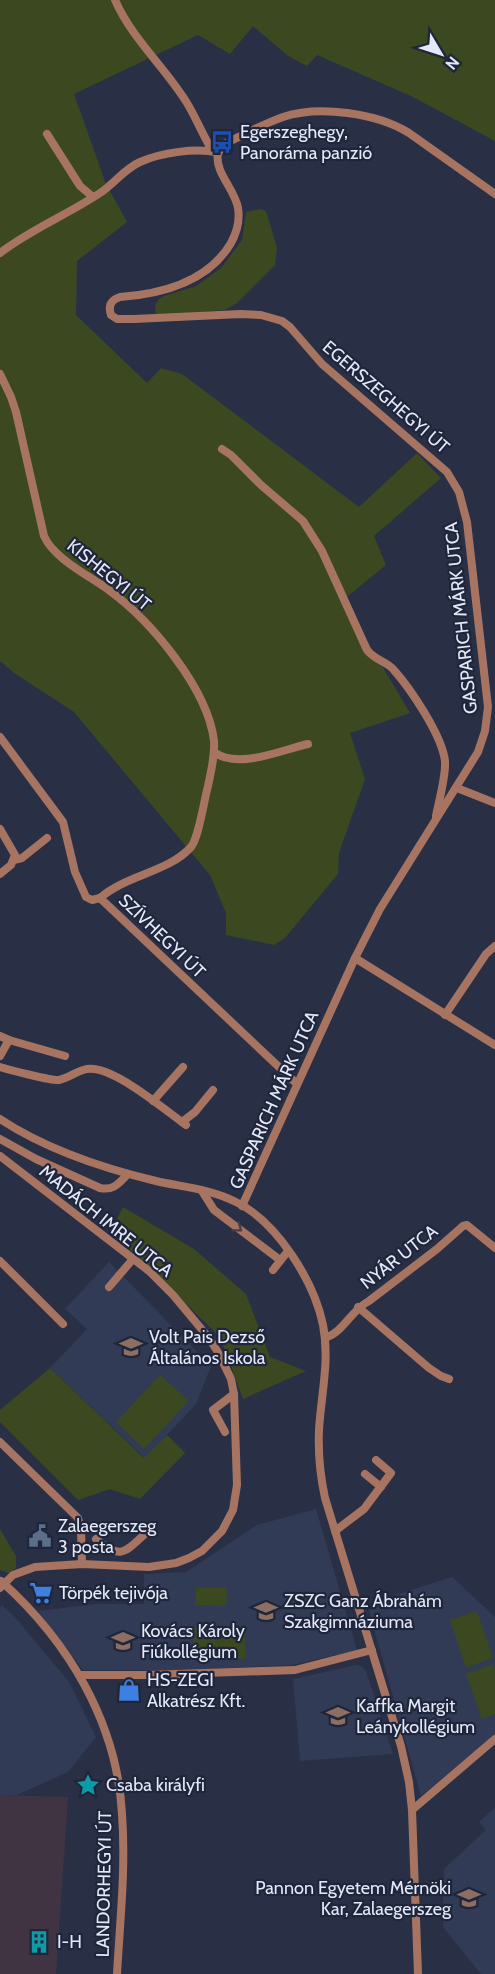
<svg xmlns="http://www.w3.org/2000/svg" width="495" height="1974" font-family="Cabin,sans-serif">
	<rect width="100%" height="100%" fill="#293046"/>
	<!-- commercial -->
	<polygon fill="#413442" points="0,1795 68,1797 56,1974 0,1974"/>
	<!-- built -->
	<g fill="#313b56">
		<polygon points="109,1262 211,1366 196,1404 145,1458 50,1368 87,1329 65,1309"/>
		<polygon points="316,1509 357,1650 292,1665 185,1670 83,1670 38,1611 96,1604 144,1604 144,1574 186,1572 257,1525"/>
		<polygon points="452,1577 495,1617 495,1735 421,1796 369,1611 383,1599"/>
		<polygon points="2,1605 13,1615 69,1682 96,1737 68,1772 17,1795 0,1795 0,1607"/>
		<polygon points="356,1665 362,1666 366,1671 393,1754 300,1761 293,1679"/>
		<polygon points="495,1808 495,1974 481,1974 443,1927 444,1869 486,1830 479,1822"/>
	</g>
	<!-- green -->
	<g fill="#3b4820">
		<polygon points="0,0 495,0 495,141 411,96 317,55 307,66 288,56 253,26 230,54 198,35 74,94 106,184 127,222 77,261 76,315 147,383 161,368 182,374 359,507 417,453 441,478 374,536 386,565 343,600 410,713 350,733 365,779 339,853 338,874 285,938 274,945 226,935 226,913 210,875 74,712 14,673 0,661"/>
		<polygon points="260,209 266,211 277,248 275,265 237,303 225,310 162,315 156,313 155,306 158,300 164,296 196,286 221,268 242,240 246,212"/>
		<polygon points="123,1207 194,1249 246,1294 270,1357 306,1371 243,1399 220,1337 111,1231"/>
		<polygon points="50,1368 144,1458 167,1435 185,1453 140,1499 110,1489 78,1500 0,1422 0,1410"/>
		<polygon points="160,1375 189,1401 144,1449 116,1422"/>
		<polygon points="0,1529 16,1556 16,1568 9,1573 0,1570"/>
		<polygon points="196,1587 227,1588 226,1606 195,1605"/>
		<polygon points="477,1611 493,1658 466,1668 450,1620"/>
		<rect x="193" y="1627" width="52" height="32"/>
		<polygon points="493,1664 495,1670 495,1714 482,1719 466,1674"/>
	</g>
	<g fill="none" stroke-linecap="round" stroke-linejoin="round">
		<!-- minor -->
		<g stroke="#a77461" stroke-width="8">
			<path d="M115,0C132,39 165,67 187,103C195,116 201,131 209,145V151"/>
			<polyline points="47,134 80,186 93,197"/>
			<path d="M218,153C214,172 235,189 238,208C240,220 237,232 231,243C208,282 162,294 120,297C111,300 108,306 111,315L117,319H134L241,314L261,315L282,321L290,327L322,364L447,472L459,492L467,522L488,707L485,731L478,752L380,909L355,958L242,1206"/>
			<path d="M218,153L224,144C243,135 263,124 283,117C319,105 377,113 409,133L495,194"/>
			<path d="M0,253C31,229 67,215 100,193C114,184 124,169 140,162C160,153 197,147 218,153"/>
			<path d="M0,374L11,397L16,412L44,536C54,559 90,576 110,591C151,621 208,689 214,741C215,757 211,771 208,786C204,800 199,837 191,847C169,872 126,875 100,898"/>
			<path d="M222,449L231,455L261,485L303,521L322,551L367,650C375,660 385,661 393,669C410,688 442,735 445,761C446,777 439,800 436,816"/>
			<polyline points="0,737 63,822 75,872 86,897 92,900 100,898 297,1084"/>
			<path d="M214,752C238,770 281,750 308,744"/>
			<polyline points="457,788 495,803"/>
			<polyline points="0,829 15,855 11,865 0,874"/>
			<polyline points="14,860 22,858 47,838"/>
			<polyline points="355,958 495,1045"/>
			<polyline points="445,1015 486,954 495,946"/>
			<polyline points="0,1036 9,1040 65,1056"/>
			<polyline points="0,1056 9,1040"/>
			<path d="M0,1067C10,1070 52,1081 59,1080C72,1077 81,1067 94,1069C120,1072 164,1109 186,1125"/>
			<polyline points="153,1101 183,1067"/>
			<path d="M0,1119C47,1150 102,1168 156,1181C182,1187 211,1189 236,1202C277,1222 314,1281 323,1325C330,1361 321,1395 319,1430C318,1453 320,1475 325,1498L401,1746L409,1782L412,1810L418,1974"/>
			<polyline points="182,1122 195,1112 213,1090"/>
			<path d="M0,1139L36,1159L100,1188C114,1191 119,1183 128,1174"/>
			<polyline points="0,1156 149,1271 173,1295 209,1338 219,1354 231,1379 234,1394 237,1485 233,1510 222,1531 202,1551 189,1558 176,1563 149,1567 82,1564 35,1567 13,1575 0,1588"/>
			<polyline points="202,1191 214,1210 280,1260"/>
			<polyline points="0,1261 63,1324"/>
			<polyline points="273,1270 288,1251"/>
			<polyline points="109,1287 133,1259"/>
			<polyline points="358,1307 429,1368 441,1376 449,1379"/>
			<path d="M325,1338C344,1332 351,1310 369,1301L437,1249L463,1226L467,1225L495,1248"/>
			<polyline points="225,1432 213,1410 234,1394"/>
			<polyline points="0,1442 78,1518 81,1530 82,1564"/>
			<polyline points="365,1474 381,1487"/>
			<polyline points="335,1531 364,1509 391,1473 376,1460"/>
			<path d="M96,1539C121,1560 124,1553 146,1533"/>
			<path d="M1,1581C68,1641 117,1722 122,1814C126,1867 120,1921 117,1974"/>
			<polyline points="80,1675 146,1675 295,1670 372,1650"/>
			<polyline points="412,1810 495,1739"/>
		</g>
	</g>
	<!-- one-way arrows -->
	<defs><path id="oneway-chevron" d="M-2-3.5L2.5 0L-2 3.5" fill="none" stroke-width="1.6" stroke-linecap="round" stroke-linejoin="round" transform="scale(1.5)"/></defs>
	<use stroke="#483d47" href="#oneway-chevron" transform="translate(238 1228) rotate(37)"/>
	<!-- icons -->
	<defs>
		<g id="bus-bare" transform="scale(1.8)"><path d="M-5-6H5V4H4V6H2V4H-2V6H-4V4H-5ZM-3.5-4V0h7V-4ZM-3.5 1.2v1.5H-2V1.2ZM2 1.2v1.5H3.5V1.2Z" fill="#1a4fb4" stroke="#1f263c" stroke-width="2.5" paint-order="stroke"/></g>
		<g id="school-bare" transform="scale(1.8)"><path d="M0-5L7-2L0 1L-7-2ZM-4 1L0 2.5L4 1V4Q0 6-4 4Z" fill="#8d6e63" stroke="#1f263c" stroke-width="2.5" paint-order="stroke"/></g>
		<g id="civic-bare" transform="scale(1.8)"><path d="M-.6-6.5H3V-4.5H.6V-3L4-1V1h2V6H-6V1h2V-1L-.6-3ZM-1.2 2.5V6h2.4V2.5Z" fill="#5c6f8a" stroke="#1f263c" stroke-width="2.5" paint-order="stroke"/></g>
		<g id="supermarket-bare" transform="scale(1.8)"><path d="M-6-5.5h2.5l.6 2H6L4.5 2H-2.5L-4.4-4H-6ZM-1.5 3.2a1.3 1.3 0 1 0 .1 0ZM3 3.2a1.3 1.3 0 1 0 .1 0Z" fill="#3f7fe0" stroke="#1f263c" stroke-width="2.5" paint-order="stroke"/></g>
		<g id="shop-bare" transform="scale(1.8)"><path d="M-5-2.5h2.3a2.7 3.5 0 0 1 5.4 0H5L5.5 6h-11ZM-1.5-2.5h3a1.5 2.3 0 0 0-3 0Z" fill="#3f7fe0" stroke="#1f263c" stroke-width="2.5" paint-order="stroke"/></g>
		<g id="sight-bare" transform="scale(1.8)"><path d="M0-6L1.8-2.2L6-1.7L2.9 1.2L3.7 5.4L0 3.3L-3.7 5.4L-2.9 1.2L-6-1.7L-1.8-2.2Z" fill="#0f9aa8" stroke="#1f263c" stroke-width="2.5" paint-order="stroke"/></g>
		<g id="university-bare" transform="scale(1.8)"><path d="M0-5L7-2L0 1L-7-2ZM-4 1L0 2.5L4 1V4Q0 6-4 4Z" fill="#8d6e63" stroke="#1f263c" stroke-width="2.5" paint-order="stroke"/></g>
		<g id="building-bare" transform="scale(1.8)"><path d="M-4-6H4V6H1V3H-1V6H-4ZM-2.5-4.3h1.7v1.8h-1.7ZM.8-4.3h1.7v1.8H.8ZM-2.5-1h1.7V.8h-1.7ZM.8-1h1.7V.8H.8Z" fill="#0f9aa8" stroke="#1f263c" stroke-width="2.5" paint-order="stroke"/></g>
	</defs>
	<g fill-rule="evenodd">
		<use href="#bus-bare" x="222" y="142"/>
		<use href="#school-bare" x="131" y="1347"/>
		<use href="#civic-bare" x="40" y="1536"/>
		<use href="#supermarket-bare" x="41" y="1593"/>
		<use href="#school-bare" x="266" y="1611"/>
		<use href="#school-bare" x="123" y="1641"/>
		<use href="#shop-bare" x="129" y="1690"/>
		<use href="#school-bare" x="338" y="1716"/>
		<use href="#sight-bare" x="88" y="1785"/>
		<use href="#university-bare" x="469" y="1898"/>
		<use href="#building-bare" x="39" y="1942"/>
	</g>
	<g text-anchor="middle" stroke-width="4.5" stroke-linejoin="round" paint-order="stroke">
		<!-- poi labels -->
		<g font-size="18" fill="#e4e9f8" stroke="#1f263c" text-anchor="start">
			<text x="240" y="138">Egerszeghegy,<tspan x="240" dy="21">Panoráma panzió</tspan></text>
			<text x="149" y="1343">Volt Pais Dezső<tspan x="149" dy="21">Általános Iskola</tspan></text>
			<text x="58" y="1532">Zalaegerszeg<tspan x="58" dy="21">3 posta</tspan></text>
			<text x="59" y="1599">Törpék tejivója</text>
			<text x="284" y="1607">ZSZC Ganz Ábrahám<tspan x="284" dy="21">Szakgimnáziuma</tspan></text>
			<text x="141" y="1637">Kovács Károly<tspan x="141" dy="21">Fiúkollégium</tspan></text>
			<text x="147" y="1686">HS-ZEGI<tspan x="147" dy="21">Alkatrész Kft.</tspan></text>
			<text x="356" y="1712">Kaffka Margit<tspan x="356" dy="21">Leánykollégium</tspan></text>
			<text x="106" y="1791">Csaba királyfi</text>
			<text x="451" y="1894" text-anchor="end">Pannon Egyetem Mérnöki<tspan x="451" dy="21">Kar, Zalaegerszeg</tspan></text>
			<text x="57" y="1948">I-H</text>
		</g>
		<!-- street labels -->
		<g font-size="18" fill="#e4e9f8" stroke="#1f263c">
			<text transform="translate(386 397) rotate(41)" y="6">EGERSZEGHEGYI ÚT</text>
			<text transform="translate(109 575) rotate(39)" y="6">KISHEGYI ÚT</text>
			<text transform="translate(461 618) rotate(-96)" y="6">GASPARICH MÁRK UTCA</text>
			<text transform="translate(162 936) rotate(44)" y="6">SZÍVHEGYI ÚT</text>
			<text transform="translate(274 1100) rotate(-66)" y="6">GASPARICH MÁRK UTCA</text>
			<text transform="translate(106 1221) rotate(39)" y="6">MADÁCH IMRE UTCA</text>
			<text transform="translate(399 1257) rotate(-38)" y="6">NYÁR UTCA</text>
			<text transform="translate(104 1884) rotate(-89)" y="6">LANDORHEGYI ÚT</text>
		</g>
	</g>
	<!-- north arrow -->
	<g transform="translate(441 54) rotate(129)" stroke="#1f263c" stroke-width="4.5" paint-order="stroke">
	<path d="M0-4.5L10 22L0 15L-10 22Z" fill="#e4e9f8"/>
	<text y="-9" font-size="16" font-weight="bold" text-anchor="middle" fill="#e4e9f8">N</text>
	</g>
</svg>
